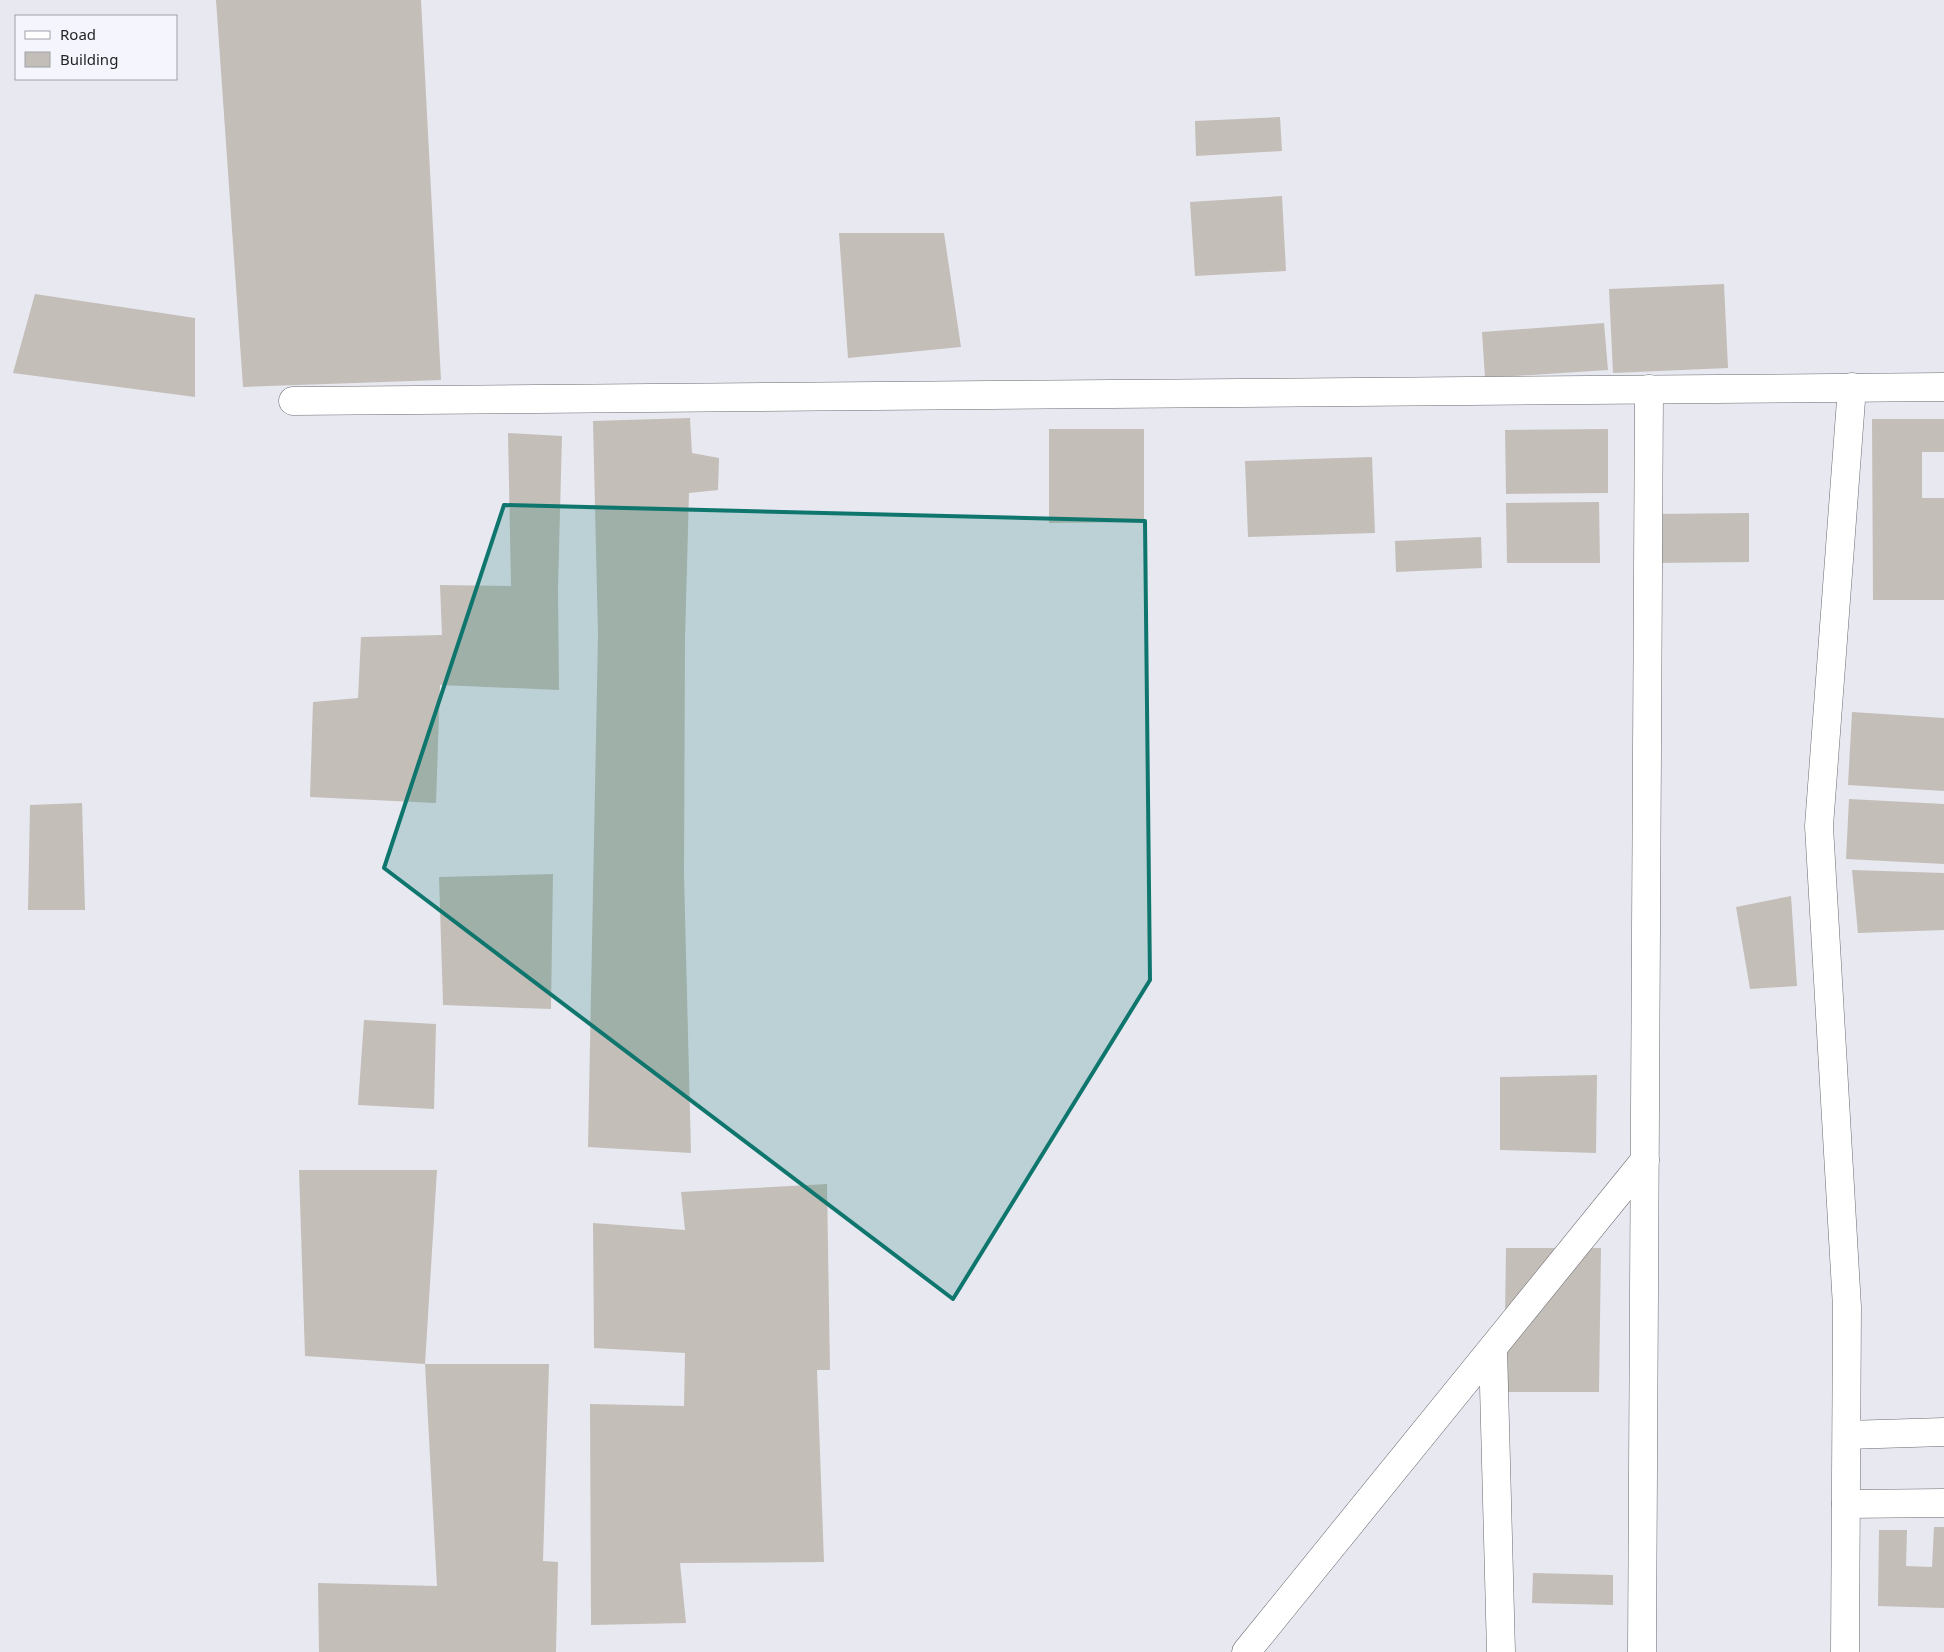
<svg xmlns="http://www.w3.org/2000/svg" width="1944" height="1652" font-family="'Noto Sans',sans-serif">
	<rect width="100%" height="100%" fill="#e7e8f0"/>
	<!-- building -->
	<g fill="#c4beb8">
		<polygon points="216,0 421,0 441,380 243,387"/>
		<polygon points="1280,117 1282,151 1196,156 1195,121"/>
		<polygon points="1282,196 1286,271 1195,276 1190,202"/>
		<polygon points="839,233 944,233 961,347 848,358"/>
		<polygon points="1724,284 1728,368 1613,373 1609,289"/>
		<polygon points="35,294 195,318 195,397 13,373"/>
		<polygon points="1604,323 1608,370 1485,378 1482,332"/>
		<polygon points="690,418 692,453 719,458 718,490 689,493 685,639 684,875 691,1153 588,1147 598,635 593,421"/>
		<polygon points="1872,419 1944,419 1944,452 1922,452 1922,498 1944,498 1944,600 1873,600"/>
		<polygon points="1049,429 1144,429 1144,522 1049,523"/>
		<polygon points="1608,429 1608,493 1506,494 1505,430"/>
		<polygon points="508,433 562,436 558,588 559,690 440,685 436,803 310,797 313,702 358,698 361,637 442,635 440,585 511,586"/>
		<polygon points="1372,457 1375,533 1248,537 1245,461"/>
		<polygon points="1599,502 1600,563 1507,563 1506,503"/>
		<polygon points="1749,513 1749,562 1654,563 1654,514"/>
		<polygon points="1481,537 1482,568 1396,572 1395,541"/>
		<polygon points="1852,712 1944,718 1944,791 1848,785"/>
		<polygon points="1849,799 1944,804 1944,864 1846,859"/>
		<polygon points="82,803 85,910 28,910 30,805"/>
		<polygon points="1852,870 1944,873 1944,930 1858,933"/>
		<polygon points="553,874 551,1009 443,1005 439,877"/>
		<polygon points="1791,896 1797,986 1750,989 1736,907"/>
		<polygon points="364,1020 436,1024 434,1109 358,1105"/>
		<polygon points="1597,1075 1596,1153 1500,1150 1500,1077"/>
		<polygon points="299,1170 437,1170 425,1364 305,1356"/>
		<polygon points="827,1184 830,1370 817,1370 824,1562 680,1563 686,1623 591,1625 590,1404 684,1406 685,1353 594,1348 593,1223 685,1230 681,1192"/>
		<polygon points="1506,1248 1601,1248 1599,1392 1504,1392"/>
		<polygon points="425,1364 549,1364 543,1561 558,1562 556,1652 319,1652 318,1583 437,1586"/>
		<polygon points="1934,1527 1944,1527 1944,1608 1878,1606 1879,1530 1907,1530 1906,1566 1932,1567"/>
		<polygon points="1533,1573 1613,1575 1613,1605 1532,1603"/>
	</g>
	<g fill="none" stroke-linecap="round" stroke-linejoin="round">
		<!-- street casing -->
		<g stroke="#6a6b71" stroke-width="29">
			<g id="street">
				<polyline points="293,401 1944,387"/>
				<polyline points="1493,1348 1501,1652"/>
				<polyline points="1847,1435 1944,1432"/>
				<polyline points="1846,1504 1944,1503"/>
				<polyline points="1246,1652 1645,1160"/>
				<polyline points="1642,1652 1649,389"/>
				<polyline points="1845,1652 1847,1307 1819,826 1852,387"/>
			</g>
		</g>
		<!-- street -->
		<use href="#street" stroke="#fff" stroke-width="28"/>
	</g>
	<!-- marked area -->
	<path fill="#0f766e" fill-opacity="0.2" stroke="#0f766e" stroke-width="4" stroke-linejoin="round" d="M504,505L1145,521L1150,980L953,1299L384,868Z"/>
	<!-- legend -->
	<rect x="15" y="15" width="162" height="65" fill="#f4f5fd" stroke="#a0a1a7"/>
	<rect x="25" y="31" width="25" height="8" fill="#ffffff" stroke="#a0a1a7"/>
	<text x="60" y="40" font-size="15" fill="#232426">Road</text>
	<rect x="25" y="52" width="25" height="15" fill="#c4beb8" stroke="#a0a1a7"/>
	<text x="60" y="65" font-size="15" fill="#232426">Building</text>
</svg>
